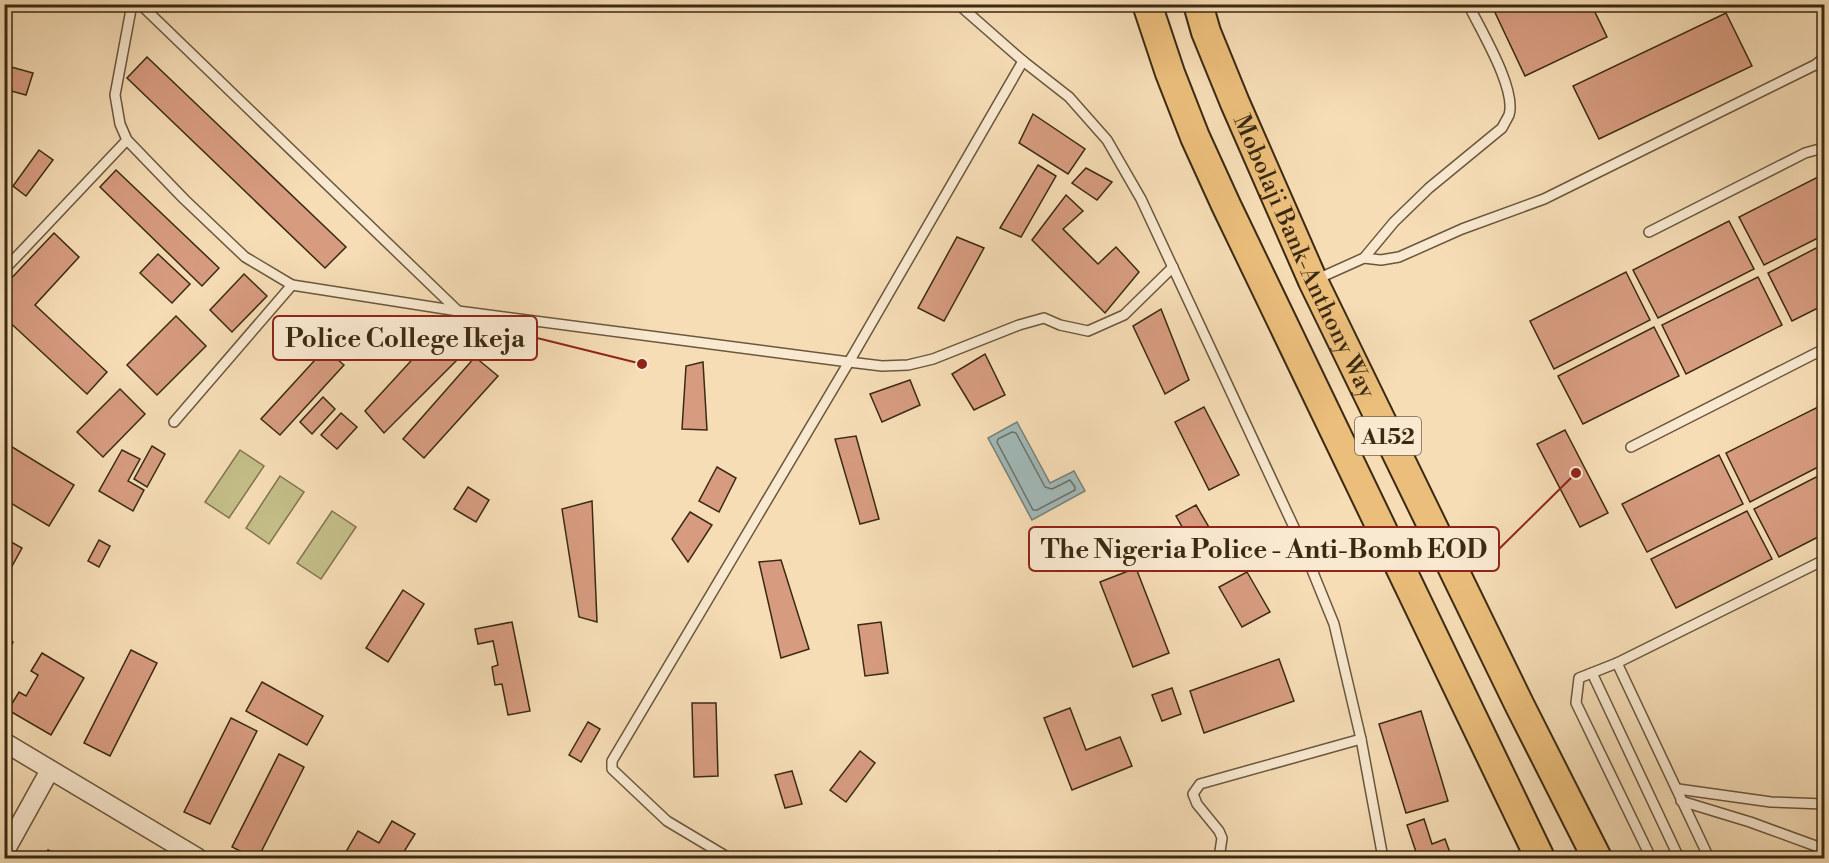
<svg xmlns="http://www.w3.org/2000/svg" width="1829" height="863" font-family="'Libre Bodoni',serif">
	<rect width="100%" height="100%" fill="#f6ddb6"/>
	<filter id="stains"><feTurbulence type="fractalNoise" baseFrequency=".00333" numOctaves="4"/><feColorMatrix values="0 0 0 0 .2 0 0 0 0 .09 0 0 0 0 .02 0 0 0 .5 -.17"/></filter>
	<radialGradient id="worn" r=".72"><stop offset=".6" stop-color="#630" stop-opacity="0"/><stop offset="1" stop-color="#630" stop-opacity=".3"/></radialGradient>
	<!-- green -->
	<g fill="#c4be88" stroke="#80744e" stroke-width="1.5">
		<polygon points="240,450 264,466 229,518 205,502"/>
		<polygon points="280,476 304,492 269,544 246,528"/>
		<polygon points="332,511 356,527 321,579 297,563"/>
	</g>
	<!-- water -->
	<polygon fill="#a1b9b9" stroke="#788077" stroke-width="1.5" points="1017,422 1050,483 1074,471 1085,491 1032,520 988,438"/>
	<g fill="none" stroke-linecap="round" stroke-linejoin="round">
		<!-- shore -->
		<polygon stroke="#6e7266" stroke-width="1.5" points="1012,432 1016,433 1045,487 1052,489 1070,480 1075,487 1075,490 1037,510 1033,510 997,442 998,439"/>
	</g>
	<!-- building -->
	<g fill="#d79c80" stroke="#3b2a13" stroke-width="1.5">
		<polygon points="1491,4 1591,4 1607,37 1525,76"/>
		<polygon points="1726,13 1752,66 1599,139 1573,86"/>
		<polygon points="147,57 346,247 325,268 127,78"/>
		<polygon points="4,65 33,73 26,95 4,89"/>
		<polygon points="1033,114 1085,149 1068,174 1019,143"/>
		<polygon points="39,150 53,160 26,196 13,186"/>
		<polygon points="1038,165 1056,176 1021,237 1000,228"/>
		<polygon points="1086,168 1112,182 1097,200 1072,183"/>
		<polygon points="116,170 219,268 202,286 100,187"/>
		<polygon points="1824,174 1824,235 1764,265 1739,217"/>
		<polygon points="1066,195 1083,211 1063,229 1098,264 1116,247 1139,272 1105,313 1032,240"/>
		<polygon points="1729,221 1754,269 1658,318 1633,270"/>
		<polygon points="54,233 79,257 35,305 107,372 87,394 4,317 4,286"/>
		<polygon points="957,237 984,248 944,321 918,308"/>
		<polygon points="1824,244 1824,305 1792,321 1768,273"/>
		<polygon points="158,254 190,284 172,303 140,273"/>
		<polygon points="1626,272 1650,320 1554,369 1530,321"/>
		<polygon points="244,274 267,296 232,332 210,310"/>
		<polygon points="1758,277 1782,325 1686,374 1662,325"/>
		<polygon points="1161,309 1189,380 1165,394 1133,326"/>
		<polygon points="176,316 206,346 157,395 127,365"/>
		<polygon points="442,327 466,351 384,433 365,411"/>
		<polygon points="1654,327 1679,376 1583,424 1558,376"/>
		<polygon points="325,349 344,365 280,435 261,419"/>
		<polygon points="985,354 1005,395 974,410 952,374"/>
		<polygon points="475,357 498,376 424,458 403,439"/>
		<polygon points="703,362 707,430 682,429 686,366"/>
		<polygon points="910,380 920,405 882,422 870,394"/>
		<polygon points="120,389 145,414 103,457 77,432"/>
		<polygon points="323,397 335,409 312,434 300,422"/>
		<polygon points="1822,405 1824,410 1824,464 1750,502 1726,453"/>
		<polygon points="1204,407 1239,475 1209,490 1175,422"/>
		<polygon points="341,413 357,427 337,449 321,435"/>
		<polygon points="1565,430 1608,513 1580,527 1537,444"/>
		<polygon points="856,436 879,519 860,524 835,439"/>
		<polygon points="4,442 74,485 49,526 4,499"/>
		<polygon points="152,446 165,454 147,487 134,479"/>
		<polygon points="122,450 140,459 128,481 144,490 133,511 99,491"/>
		<polygon points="1719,455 1743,504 1647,552 1622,504"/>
		<polygon points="717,467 736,478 719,512 699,501"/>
		<polygon points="1824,473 1824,534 1779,557 1754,509"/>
		<polygon points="468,487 489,500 476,522 454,509"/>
		<polygon points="592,501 597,622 579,617 562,509"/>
		<polygon points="1196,505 1227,558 1206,569 1176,516"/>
		<polygon points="1747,511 1772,559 1676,608 1651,559"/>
		<polygon points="690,512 712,525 688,562 672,539"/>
		<polygon points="4,538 22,548 6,577 4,576"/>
		<polygon points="99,540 110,546 99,567 88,561"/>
		<polygon points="781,560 809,649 781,658 759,562"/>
		<polygon points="1136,568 1169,653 1133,667 1100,582"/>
		<polygon points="1247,572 1270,612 1242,627 1219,587"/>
		<polygon points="403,590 424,604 388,662 366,648"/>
		<polygon points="512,622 530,711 508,715 502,684 495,685 492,667 498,665 493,641 478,644 475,629"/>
		<polygon points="881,622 888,673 865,676 858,625"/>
		<polygon points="4,637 13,642 4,660"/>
		<polygon points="131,650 157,663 110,756 84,743"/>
		<polygon points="42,653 84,678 51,735 8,710 19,692 26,696 38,675 31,671"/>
		<polygon points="1279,659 1294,701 1204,733 1190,691"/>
		<polygon points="262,682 323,716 307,745 246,711"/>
		<polygon points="1172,688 1181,714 1162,721 1152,695"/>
		<polygon points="692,703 716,703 718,776 694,777"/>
		<polygon points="1070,708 1086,750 1120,737 1132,766 1072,790 1044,718"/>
		<polygon points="1421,711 1448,801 1406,813 1379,724"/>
		<polygon points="231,718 257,731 210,824 184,812"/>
		<polygon points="588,722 600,729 581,762 569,755"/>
		<polygon points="860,751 875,763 846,802 830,790"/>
		<polygon points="279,754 304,767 258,858 254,858 232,847"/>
		<polygon points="792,771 802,804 785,808 775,775"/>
		<polygon points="1424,819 1432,844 1445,839 1452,858 1418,858 1407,825"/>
		<polygon points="392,821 415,834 400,858 345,858 343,857 358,831 379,843"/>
		<polygon points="48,850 62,858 43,858"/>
		<polygon points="999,851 1011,858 995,858"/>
	</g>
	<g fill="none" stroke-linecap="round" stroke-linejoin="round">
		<!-- service casing -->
		<g stroke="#6a573c" stroke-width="12">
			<g id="service">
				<polyline points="132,4 115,95 120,124 127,140 184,199 245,257 292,285 458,311"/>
				<polyline points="140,4 458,311 849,362 882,366 908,365 933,359 1019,325 1044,318 1060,325 1088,331 1124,315 1173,267"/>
				<polyline points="958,4 1023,61 1069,97 1107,140 1141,199 1299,538 1334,624 1361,739 1383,858"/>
				<polyline points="1649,232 1805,153 1823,148 1824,149"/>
				<path d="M1364,258L1394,222L1429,188L1502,128C1504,124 1507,119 1509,115C1517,89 1480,29 1468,4"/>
				<polyline points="4,270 127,140"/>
				<polyline points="1315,280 1364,258 1381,260 1399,257 1462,229 1544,199 1815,65 1824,58"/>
				<polyline points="174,422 292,285"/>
				<polyline points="1631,447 1824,349"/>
				<polyline points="1617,663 1709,858"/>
				<polyline points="1592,673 1679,858"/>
				<polyline points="1678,789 1771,802 1824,804"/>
				<polyline points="1681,801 1750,822 1824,849"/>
				<polyline points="729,858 667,821 612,769 612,761 849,362 1023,61"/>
				<polyline points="1219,858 1222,838 1219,831 1197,804 1193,794 1200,784 1361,739"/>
				<polyline points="1651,858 1576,703 1579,678 1617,663 1824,560"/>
			</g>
		</g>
		<!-- minor casing -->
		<g stroke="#6a573c" stroke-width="21">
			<g id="minor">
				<polyline points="4,742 198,858"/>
				<polyline points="4,853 50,770"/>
			</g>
		</g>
		<!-- primary casing -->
		<g stroke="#3b2a13" stroke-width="32">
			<g id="primary">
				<polyline points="1147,4 1170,73 1195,137 1226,205 1540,858"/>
				<path id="s1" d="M1198,4L1206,32L1235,103L1313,281L1520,706L1597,858"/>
			</g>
		</g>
		<!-- service -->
		<use href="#service" stroke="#f9e9d0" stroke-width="9"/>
		<!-- minor -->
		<use href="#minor" stroke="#f9e9d0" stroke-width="18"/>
		<!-- primary -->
		<use href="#primary" stroke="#ebbe7b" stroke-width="28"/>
	</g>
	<g text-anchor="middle" stroke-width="5" stroke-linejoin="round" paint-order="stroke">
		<!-- shield labels -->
		<rect fill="#f9e9d0" stroke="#74634c" stroke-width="1.5" x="1355" y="417" width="66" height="38" rx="4.5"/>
		<g font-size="22" font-weight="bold" fill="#3b2a13">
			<text x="1388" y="444">A152</text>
		</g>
		<!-- street labels -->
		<g font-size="24" fill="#3b2a13" stroke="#f9e9d0">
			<text dy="8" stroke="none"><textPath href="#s1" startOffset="274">Mobolaji Bank-Anthony Way</textPath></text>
		</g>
	</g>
	<!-- callouts -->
	<path fill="none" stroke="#8f2418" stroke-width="2" d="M642 364L537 338M1576 473L1499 549"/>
	<g fill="#8f2418" stroke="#f9e9d0" stroke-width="2">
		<circle cx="642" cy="364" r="6"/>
		<circle cx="1576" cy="473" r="6"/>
	</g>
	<g fill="#f9e9d0" stroke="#8f2418" stroke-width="2">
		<rect x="273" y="316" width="264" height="44" rx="6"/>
		<rect x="1029" y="527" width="470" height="44" rx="6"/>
	</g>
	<g font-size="26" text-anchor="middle" font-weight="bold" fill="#3b2a13">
		<text x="405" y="347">Police College Ikeja</text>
		<text x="1264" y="558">The Nigeria Police - Anti-Bomb EOD</text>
	</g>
	<!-- margin -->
	<rect width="1829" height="863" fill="none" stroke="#f6ddb6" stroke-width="24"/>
	<rect x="6" y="6" width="1817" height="851" fill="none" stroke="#3b2a13" stroke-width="3"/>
	<rect x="12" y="12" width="1805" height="839" fill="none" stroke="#3b2a13" stroke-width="1.5"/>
	<rect width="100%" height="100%" filter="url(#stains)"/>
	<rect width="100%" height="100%" fill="url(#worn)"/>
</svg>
